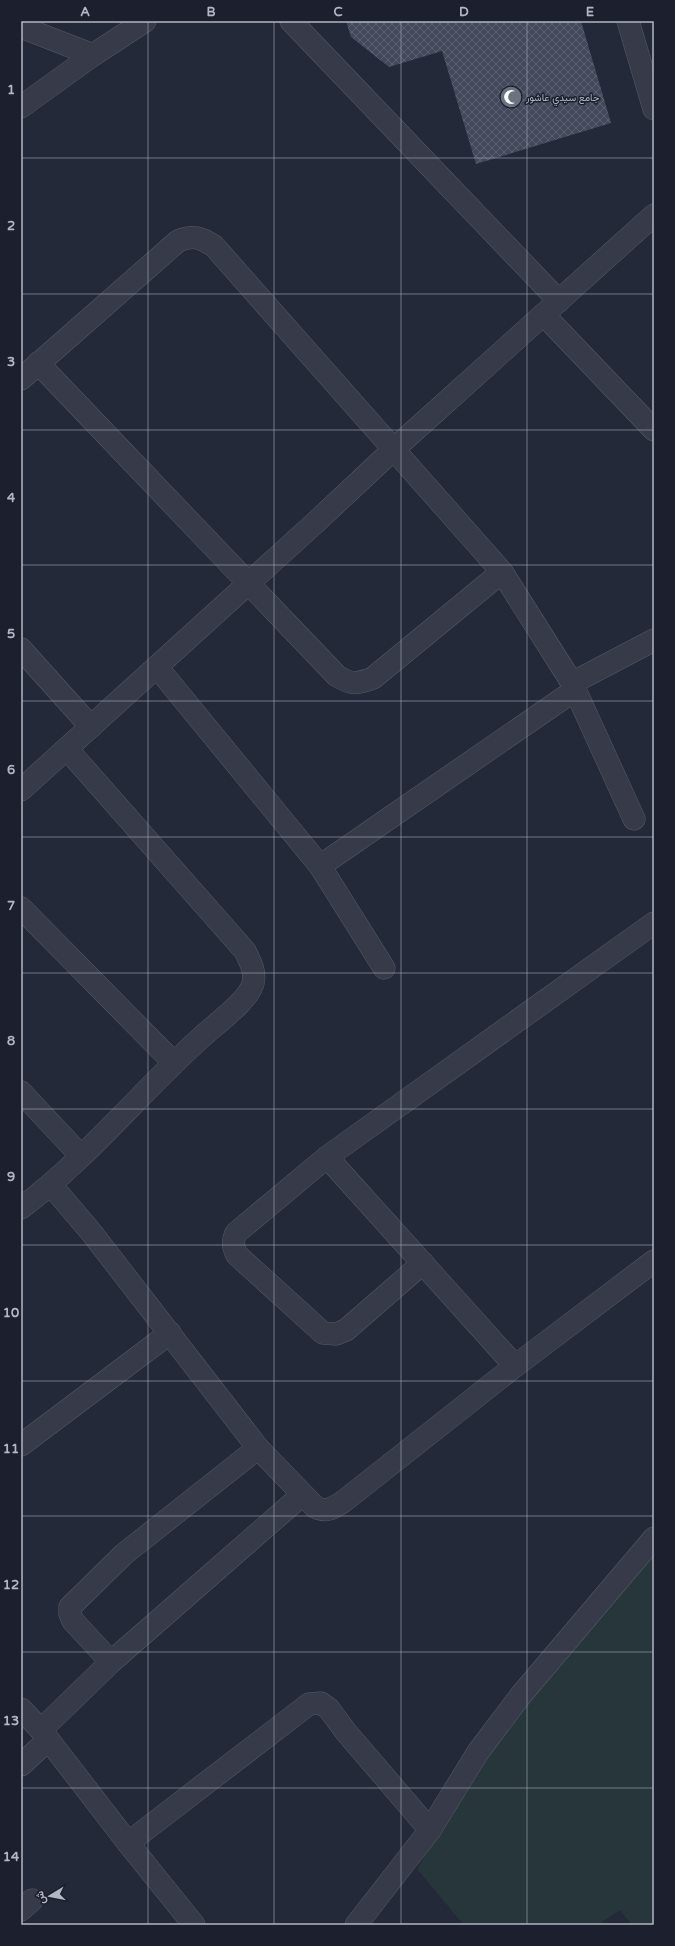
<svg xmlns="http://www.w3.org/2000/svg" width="675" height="1946" font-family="'Varela Round',Vazirmatn,sans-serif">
	<defs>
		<pattern id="building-cross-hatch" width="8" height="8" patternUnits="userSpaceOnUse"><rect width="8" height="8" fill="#43485b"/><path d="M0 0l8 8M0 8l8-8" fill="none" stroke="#5c6071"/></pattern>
	</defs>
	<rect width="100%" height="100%" fill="#242939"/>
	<!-- grass -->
	<polygon fill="#27363b" points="654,1553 654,1925 632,1925 620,1910 598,1925 464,1925 417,1869 507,1720"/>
	<!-- building -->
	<polygon fill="url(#building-cross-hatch)" points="346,21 455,21 456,23 463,21 581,21 611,123 476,164 442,51 389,67 351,37"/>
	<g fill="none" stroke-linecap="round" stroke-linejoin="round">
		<!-- minor casing -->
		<g stroke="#555967" stroke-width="23">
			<g id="minor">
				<polyline points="291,21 559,301"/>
				<polyline points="628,21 654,109"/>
				<polyline points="21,27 93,55"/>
				<polyline points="21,107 93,55 145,21"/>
				<polyline points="544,315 654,430"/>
				<path d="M38,363L337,676C352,685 358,684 373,678L502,572"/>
				<path d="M21,379L178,241C193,235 200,237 214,246L502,572L572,683L634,819"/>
				<polyline points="21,649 91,727"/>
				<polyline points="157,667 320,866 384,968"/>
				<polyline points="572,683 654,640"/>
				<polyline points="21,790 316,522 394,449 654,215"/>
				<polyline points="320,866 575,690"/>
				<polyline points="21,908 173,1062"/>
				<polyline points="21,1092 81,1156"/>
				<polyline points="327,1157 515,1366"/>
				<path d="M51,1185L91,1232L258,1448L315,1507C327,1513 333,1508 344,1501L515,1366L654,1261"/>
				<path d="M21,1208C88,1158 141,1091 204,1035C216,1024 250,999 253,983C256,972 250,961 245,951L67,749"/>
				<path d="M423,1263L346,1330L336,1334L323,1333L237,1255C233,1247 232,1242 236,1233L327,1157L654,923"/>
				<polyline points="21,1445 170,1333"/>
				<polyline points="111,1662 73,1621 70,1614 70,1607 124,1554 258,1448"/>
				<polyline points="21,1709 41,1730 128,1843 194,1925"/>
				<polyline points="41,1730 111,1662 302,1495"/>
				<polyline points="21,1765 48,1740"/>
				<polyline points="128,1843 309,1704 321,1703 329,1709 346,1732 430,1830"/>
				<polyline points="21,1910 32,1900"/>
				<polyline points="356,1925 430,1830 478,1752 521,1695 654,1538"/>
			</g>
		</g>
		<!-- minor -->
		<use href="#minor" stroke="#373b49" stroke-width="22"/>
	</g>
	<!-- grid -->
	<path fill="none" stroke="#b2b6c5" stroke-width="1" stroke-opacity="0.55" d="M148,21V1925M274,21V1925M401,21V1925M527,21V1925M21,158H654M21,294H654M21,430H654M21,565H654M21,701H654M21,837H654M21,973H654M21,1109H654M21,1245H654M21,1381H654M21,1516H654M21,1652H654M21,1788H654"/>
	<!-- icons -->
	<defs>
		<g id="mosque-disc" transform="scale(1.15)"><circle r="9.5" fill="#6b7280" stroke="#1c202e"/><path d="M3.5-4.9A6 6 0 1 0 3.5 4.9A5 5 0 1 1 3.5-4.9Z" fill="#fff"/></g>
	</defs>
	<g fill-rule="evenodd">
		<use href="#mosque-disc" x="511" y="97"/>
	</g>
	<g text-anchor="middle" stroke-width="3" stroke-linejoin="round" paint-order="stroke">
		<!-- poi labels -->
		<g font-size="10" fill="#b2b6c5" stroke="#1c202e" text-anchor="start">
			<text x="526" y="101">جامع سيدي عاشور</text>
		</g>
	</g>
	<!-- border -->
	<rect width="675" height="1946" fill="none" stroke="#1c202e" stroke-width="44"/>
	<!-- north arrow -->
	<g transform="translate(50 1896) rotate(260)" stroke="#1c202e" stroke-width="3" paint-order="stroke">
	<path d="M0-3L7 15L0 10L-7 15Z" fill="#b2b6c5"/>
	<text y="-6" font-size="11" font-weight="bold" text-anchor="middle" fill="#b2b6c5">ش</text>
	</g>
	<rect x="22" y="22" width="631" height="1902" fill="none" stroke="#b2b6c5" stroke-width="1.5"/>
	<g font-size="13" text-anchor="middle" font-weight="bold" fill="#b2b6c5">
		<text x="85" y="16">A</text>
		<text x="211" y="16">B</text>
		<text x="338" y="16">C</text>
		<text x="464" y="16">D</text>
		<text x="590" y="16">E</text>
		<text x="11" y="94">1</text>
		<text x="11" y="230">2</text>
		<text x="11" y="366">3</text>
		<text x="11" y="502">4</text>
		<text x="11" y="638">5</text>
		<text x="11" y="774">6</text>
		<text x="11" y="910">7</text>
		<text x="11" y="1045">8</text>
		<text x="11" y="1181">9</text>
		<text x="11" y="1317">10</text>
		<text x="11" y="1453">11</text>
		<text x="11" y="1589">12</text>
		<text x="11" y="1725">13</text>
		<text x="11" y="1861">14</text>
	</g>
</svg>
